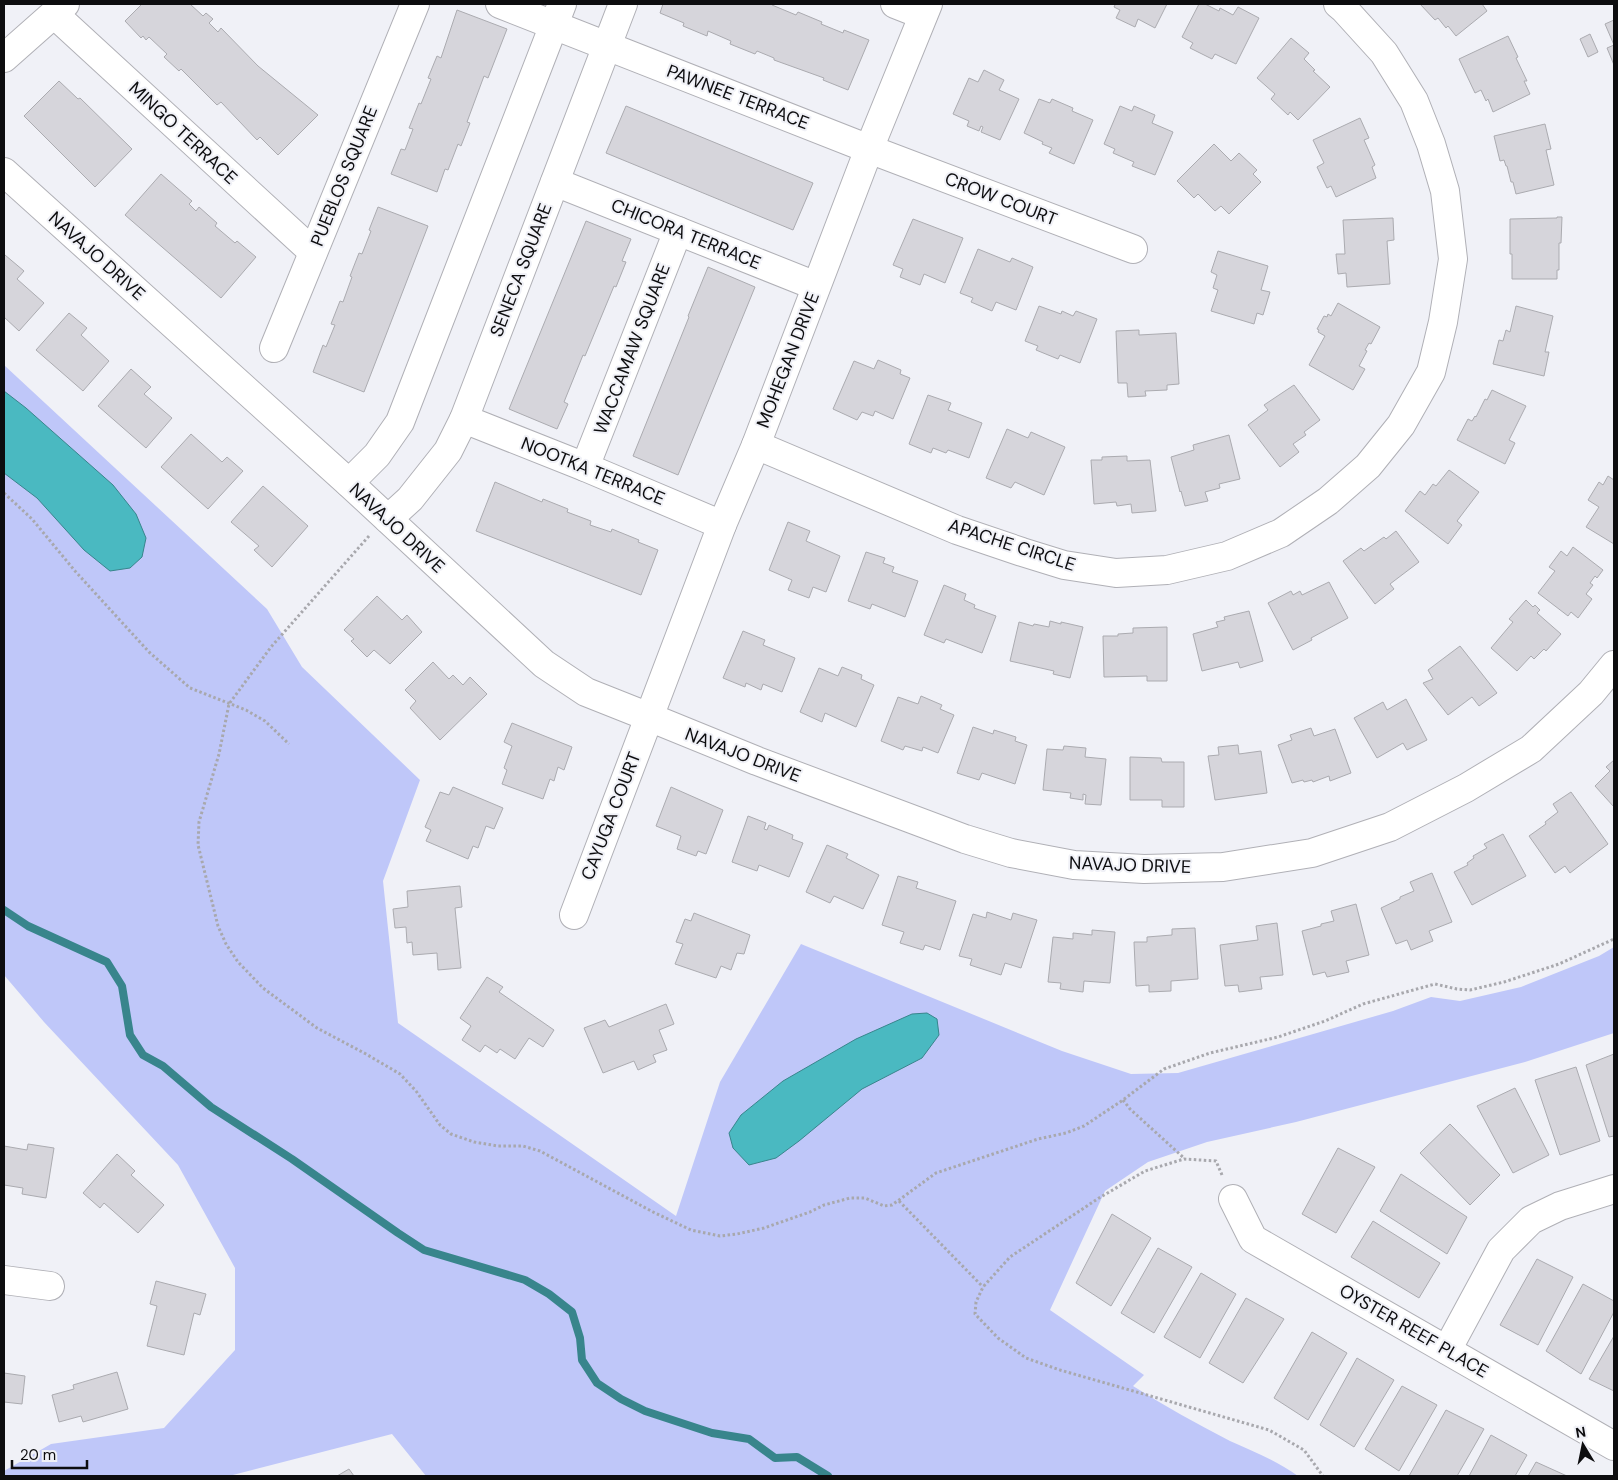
<svg xmlns="http://www.w3.org/2000/svg" width="1618" height="1480" font-family="'DM Sans',sans-serif">
	<rect width="100%" height="100%" fill="#f0f1f7"/>
	<!-- green -->
	<path fill="#bfc7f9" d="M4,365L267,609L302,667L420,780L383,881L398,1023L676,1216L720,1082L801,944L1062,1051L1131,1074L1178,1073L1393,1011L1431,997L1460,1001L1521,987L1599,956L1614,947V1033L1525,1062L1296,1122L1207,1142L1148,1162L1105,1191L1050,1310L1144,1375L1133,1386C1165,1406 1197,1424 1230,1441C1254,1452 1276,1460 1298,1476H426L392,1434L229,1476H4V1471L51,1444L164,1428L235,1350V1268L178,1165L44,1022L4,975Z"/>
	<!-- water -->
	<g fill="#4ab9c1" stroke="#38858c">
		<polygon points="4,391 26,408 113,485 136,514 146,538 142,557 130,568 110,571 84,550 37,498 4,473"/>
		<polygon points="927,1013 937,1019 939,1035 922,1058 862,1089 799,1141 776,1158 749,1165 733,1148 729,1133 741,1115 783,1081 856,1039 912,1014"/>
	</g>
	<g fill="none" stroke-linecap="round" stroke-linejoin="round">
		<!-- stream -->
		<polyline stroke="#38858c" stroke-width="8" points="4,910 28,926 107,962 122,986 130,1035 143,1055 163,1066 211,1107 292,1159 398,1233 424,1250 525,1280 549,1294 572,1312 580,1338 582,1360 597,1383 621,1399 645,1411 712,1433 749,1439 775,1458 797,1457 828,1476"/>
	</g>
	<!-- building -->
	<g fill="#d6d5db" stroke="#ababb0">
		<polygon points="142,4 190,4 203,16 206,13 213,19 209,23 218,32 221,28 258,66 318,115 278,155 260,137 257,140 221,102 217,105 181,69 179,71 164,57 167,54 149,37 146,40 143,36 141,38 125,21"/>
		<polygon points="663,4 773,4 772,5 796,15 798,12 822,22 821,24 843,33 844,30 869,40 848,90 823,80 824,78 774,60 774,58 757,51 755,54 730,44 731,41 708,31 707,36 683,26 684,23 660,13"/>
		<polygon points="1113,4 1167,4 1155,28 1138,19 1135,27 1116,18 1120,10 1114,7 1115,5"/>
		<polygon points="1199,4 1205,4 1219,11 1220,8 1233,15 1238,7 1259,18 1236,64 1215,54 1212,59 1190,48 1193,43 1182,37"/>
		<polygon points="1420,4 1482,4 1487,11 1456,36 1448,26 1446,28 1438,18 1435,20"/>
		<polygon points="457,10 507,29 488,78 484,76 467,122 470,123 461,146 458,144 448,170 445,169 437,192 391,174 401,149 405,150 413,129 409,128 419,103 421,104 431,79 428,78 437,56 441,58"/>
		<polygon points="1614,20 1614,65 1607,48 1614,45 1605,24"/>
		<polygon points="1590,34 1598,52 1588,57 1580,39"/>
		<polygon points="1508,36 1518,57 1516,58 1527,81 1524,81 1530,94 1493,112 1488,99 1486,101 1481,90 1475,93 1459,59"/>
		<polygon points="1291,38 1309,53 1304,59 1315,70 1313,71 1330,87 1298,120 1290,112 1288,115 1271,99 1275,94 1257,78"/>
		<polygon points="984,70 1004,80 999,90 1019,99 1000,140 981,132 983,127 981,126 979,131 967,126 969,121 953,114 969,78 978,82"/>
		<polygon points="59,81 78,99 80,98 132,149 95,187 24,116"/>
		<polygon points="1039,99 1050,103 1052,99 1073,108 1072,111 1093,120 1074,164 1049,153 1052,148 1042,144 1043,142 1024,133"/>
		<polygon points="626,106 813,183 793,230 606,153"/>
		<polygon points="1120,106 1132,111 1134,106 1155,115 1152,123 1173,132 1155,175 1132,166 1134,162 1113,153 1115,149 1104,144"/>
		<polygon points="1360,118 1369,138 1364,140 1375,165 1372,167 1376,178 1336,197 1331,186 1327,188 1317,167 1324,163 1313,140"/>
		<polygon points="1545,124 1551,149 1546,150 1554,185 1516,194 1513,182 1511,182 1507,166 1506,166 1504,160 1500,161 1494,136"/>
		<polygon points="1214,144 1231,161 1239,153 1257,170 1253,174 1261,182 1229,214 1221,206 1215,211 1198,194 1194,198 1177,181"/>
		<polygon points="161,174 192,201 189,204 196,211 199,207 217,223 215,226 235,243 237,241 256,257 221,298 125,215"/>
		<polygon points="378,207 428,226 364,392 313,372 323,345 326,347 335,325 331,324 340,301 343,302 352,277 350,276 359,253 362,254 371,231 369,230"/>
		<polygon points="1557,217 1562,217 1561,243 1559,243 1559,270 1557,270 1557,279 1512,279 1512,254 1510,254 1510,219 1557,218"/>
		<polygon points="1393,218 1394,240 1387,241 1390,284 1347,287 1346,273 1338,274 1336,254 1345,254 1343,220"/>
		<polygon points="913,219 963,238 945,283 924,274 920,285 900,277 903,269 893,265"/>
		<polygon points="586,221 631,239 622,261 626,262 616,287 614,286 585,356 583,355 564,402 568,404 557,429 509,409"/>
		<polygon points="978,249 1010,262 1012,258 1033,267 1016,310 996,302 992,311 971,302 973,298 960,293"/>
		<polygon points="1218,251 1268,266 1261,290 1270,292 1263,315 1257,313 1254,324 1211,311 1218,290 1213,288 1217,275 1211,272"/>
		<polygon points="5,255 24,271 17,279 44,303 19,331 4,317 4,257"/>
		<polygon points="708,267 755,287 678,475 633,456 689,317 688,316"/>
		<polygon points="1338,303 1380,327 1371,344 1369,343 1365,350 1367,351 1359,366 1365,369 1353,390 1309,365 1325,336 1318,332 1319,330 1317,329 1324,316 1327,317 1328,314 1331,316"/>
		<polygon points="1039,306 1061,314 1062,311 1073,316 1076,311 1097,319 1080,363 1060,355 1058,359 1036,350 1038,346 1025,341"/>
		<polygon points="1516,306 1553,316 1545,352 1549,352 1544,376 1493,364 1499,340 1503,341 1506,330 1510,332"/>
		<polygon points="69,313 87,328 81,335 109,361 83,391 36,350"/>
		<polygon points="1139,330 1139,335 1176,333 1179,384 1167,385 1167,390 1145,391 1146,396 1128,397 1127,383 1118,383 1116,331"/>
		<polygon points="878,360 901,370 900,374 910,378 893,419 875,411 873,416 862,412 857,420 833,409 854,361 874,369"/>
		<polygon points="131,369 151,387 144,394 172,418 146,448 98,406"/>
		<polygon points="1294,385 1320,420 1304,432 1306,435 1293,444 1299,452 1280,467 1248,425 1268,410 1264,405"/>
		<polygon points="1492,390 1526,406 1509,440 1515,443 1505,464 1457,440 1468,419 1472,421 1475,416 1476,417 1485,399 1487,400"/>
		<polygon points="928,395 951,403 948,410 982,423 969,458 948,450 946,453 933,448 931,453 909,444"/>
		<polygon points="1007,429 1028,438 1031,432 1065,447 1044,495 1015,482 1011,488 986,478"/>
		<polygon points="191,434 222,462 227,457 243,471 208,509 161,467"/>
		<polygon points="1229,435 1240,479 1219,484 1220,488 1205,492 1208,501 1185,506 1181,491 1180,492 1171,457 1194,450 1193,445"/>
		<polygon points="1127,456 1127,461 1150,460 1156,511 1132,513 1131,504 1117,506 1116,502 1094,504 1091,460 1102,460 1102,457"/>
		<polygon points="1449,470 1479,492 1457,521 1462,525 1448,544 1405,511 1420,491 1425,495 1433,484 1436,486"/>
		<polygon points="1608,476 1614,480 1614,544 1586,527 1599,507 1588,500 1599,482 1603,485"/>
		<polygon points="495,482 542,502 543,499 568,509 567,512 591,521 590,525 611,532 612,529 639,540 638,542 658,550 641,595 476,531"/>
		<polygon points="263,486 308,526 272,567 254,550 259,546 231,522"/>
		<polygon points="788,522 810,531 806,541 840,556 826,592 813,587 809,598 788,590 792,580 769,570"/>
		<polygon points="1396,531 1419,562 1390,584 1394,589 1375,604 1343,561 1361,548 1364,551 1384,537 1386,539"/>
		<polygon points="1573,547 1603,570 1597,578 1595,576 1590,583 1593,585 1586,594 1592,599 1578,618 1571,612 1568,616 1538,593 1555,571 1549,567 1561,551 1567,556"/>
		<polygon points="866,552 885,558 883,563 894,567 892,572 918,581 905,617 872,604 870,609 848,601"/>
		<polygon points="1329,582 1348,618 1311,638 1312,640 1293,650 1268,603 1291,591 1293,595 1300,591 1302,595"/>
		<polygon points="944,585 966,594 964,600 975,605 974,608 996,616 982,653 946,639 944,643 924,635"/>
		<polygon points="377,596 402,620 407,615 422,632 390,664 374,650 367,657 351,641 354,639 344,630"/>
		<polygon points="1526,600 1533,607 1535,605 1540,610 1537,613 1561,634 1546,651 1544,649 1534,659 1531,656 1517,671 1491,648 1513,622 1509,619"/>
		<polygon points="1249,611 1263,661 1240,668 1238,662 1202,671 1193,634 1218,627 1216,622 1225,620 1224,617"/>
		<polygon points="1050,621 1061,624 1061,622 1083,627 1070,678 1053,674 1054,671 1010,661 1019,622 1033,626 1034,624 1049,627"/>
		<polygon points="1167,627 1167,681 1147,681 1147,676 1104,677 1103,636 1118,636 1118,634 1133,633 1133,628"/>
		<polygon points="743,631 765,640 763,645 795,658 782,692 763,684 761,690 746,683 745,687 723,678"/>
		<polygon points="1460,646 1497,693 1479,706 1472,697 1448,715 1423,683 1433,679 1428,670"/>
		<polygon points="433,662 449,679 453,675 463,685 470,677 487,694 440,740 410,708 416,701 405,690"/>
		<polygon points="842,667 862,675 861,679 874,685 856,727 825,713 822,722 800,712 819,668 838,676"/>
		<polygon points="921,696 942,705 940,709 954,715 938,753 923,747 922,751 905,746 903,750 881,741 898,697 918,704"/>
		<polygon points="1406,699 1427,740 1407,750 1403,743 1377,758 1354,718 1383,702 1387,710"/>
		<polygon points="512,723 572,747 564,770 558,767 554,781 550,779 543,799 502,784 507,770 504,768 512,746 504,742"/>
		<polygon points="973,727 993,734 994,730 1016,737 1015,741 1027,745 1015,784 982,773 979,780 957,773"/>
		<polygon points="1311,728 1314,736 1335,729 1351,773 1330,781 1329,776 1313,782 1312,780 1304,782 1303,780 1292,783 1278,745 1292,740 1290,735"/>
		<polygon points="1238,745 1239,754 1261,751 1267,793 1215,800 1208,756 1219,755 1218,747"/>
		<polygon points="1064,746 1086,748 1085,757 1106,759 1101,805 1085,804 1086,795 1083,794 1083,800 1070,798 1071,793 1043,790 1047,749 1063,750"/>
		<polygon points="1130,757 1161,758 1162,762 1184,762 1184,807 1162,807 1162,800 1130,800"/>
		<polygon points="1614,760 1614,807 1595,786 1610,771 1606,767"/>
		<polygon points="453,787 503,808 494,829 486,826 478,848 473,846 468,859 426,841 431,830 425,827 440,792 449,795"/>
		<polygon points="671,787 723,810 706,854 698,851 696,856 677,849 681,836 656,826"/>
		<polygon points="1571,792 1608,844 1570,873 1565,866 1555,873 1529,836 1546,824 1545,822 1558,812 1553,804"/>
		<polygon points="748,816 766,823 764,829 767,830 769,825 793,835 792,839 803,843 789,877 759,865 757,871 732,862"/>
		<polygon points="1503,834 1526,876 1472,905 1454,872 1468,865 1467,863 1474,858 1473,856 1487,848 1484,844"/>
		<polygon points="827,845 848,854 846,858 879,875 863,909 834,896 830,903 806,892"/>
		<polygon points="1432,873 1452,922 1429,931 1433,941 1411,950 1407,940 1396,944 1381,908 1400,899 1400,897 1414,891 1410,882"/>
		<polygon points="898,876 918,882 916,888 956,901 940,950 925,945 923,950 900,943 904,932 882,925"/>
		<polygon points="460,886 462,907 455,908 461,968 438,970 437,953 413,955 412,942 407,943 406,927 395,928 393,909 408,907 407,891"/>
		<polygon points="1356,904 1369,955 1346,961 1349,972 1327,977 1325,972 1313,975 1302,931 1321,926 1321,924 1334,921 1331,911"/>
		<polygon points="987,912 1011,920 1013,913 1037,920 1021,968 1005,963 1001,975 970,965 972,959 959,956 973,914 986,918"/>
		<polygon points="694,913 750,935 744,954 737,953 731,970 721,966 716,978 675,964 683,944 676,942 685,919 691,921"/>
		<polygon points="1277,923 1283,975 1260,977 1262,989 1239,992 1238,985 1225,986 1220,945 1258,940 1256,926"/>
		<polygon points="1195,928 1198,979 1171,981 1171,991 1149,992 1149,985 1136,986 1134,942 1147,942 1147,937 1172,935 1172,929"/>
		<polygon points="1092,930 1115,932 1110,983 1084,981 1083,992 1060,989 1061,983 1048,982 1053,937 1073,939 1073,933 1092,935"/>
		<polygon points="487,977 503,987 499,992 554,1030 543,1047 529,1038 515,1059 500,1049 497,1053 485,1045 480,1052 462,1040 471,1026 460,1018"/>
		<polygon points="666,1004 674,1024 659,1030 667,1050 653,1055 656,1062 638,1070 634,1061 603,1073 584,1028 605,1020 609,1027"/>
		<polygon points="1614,1054 1614,1136 1609,1137 1586,1065"/>
		<polygon points="1576,1067 1600,1141 1560,1155 1535,1080"/>
		<polygon points="1515,1088 1549,1155 1513,1173 1477,1106"/>
		<polygon points="1450,1124 1500,1175 1470,1205 1420,1153"/>
		<polygon points="28,1144 54,1148 46,1198 22,1194 23,1188 4,1185 4,1146 27,1150"/>
		<polygon points="1338,1148 1375,1167 1336,1233 1302,1214"/>
		<polygon points="117,1154 135,1171 131,1175 164,1205 138,1233 104,1203 100,1208 83,1193"/>
		<polygon points="1401,1174 1467,1217 1447,1254 1380,1211"/>
		<polygon points="1112,1214 1151,1238 1111,1306 1076,1283"/>
		<polygon points="1373,1221 1440,1263 1419,1298 1351,1257"/>
		<polygon points="1158,1248 1192,1267 1154,1333 1121,1313"/>
		<polygon points="1537,1259 1573,1277 1538,1345 1500,1325"/>
		<polygon points="1201,1273 1236,1294 1200,1358 1164,1337"/>
		<polygon points="156,1281 206,1294 200,1315 194,1313 184,1355 147,1346 157,1306 150,1304"/>
		<polygon points="1583,1284 1614,1301 1614,1312 1581,1374 1546,1351"/>
		<polygon points="1246,1298 1284,1319 1243,1383 1209,1363"/>
		<polygon points="1312,1332 1347,1353 1308,1420 1274,1398"/>
		<polygon points="1614,1336 1614,1391 1589,1379"/>
		<polygon points="1357,1358 1394,1380 1354,1447 1320,1425"/>
		<polygon points="117,1372 128,1409 83,1422 81,1416 59,1422 52,1395 74,1389 73,1385"/>
		<polygon points="4,1373 25,1376 22,1404 4,1402"/>
		<polygon points="1402,1386 1437,1405 1399,1471 1365,1449"/>
		<polygon points="1446,1410 1484,1429 1457,1476 1409,1476"/>
		<polygon points="1491,1435 1527,1455 1515,1476 1469,1476"/>
		<polygon points="1536,1462 1567,1476 1528,1476"/>
		<polygon points="349,1469 354,1476 337,1476"/>
	</g>
	<g fill="none" stroke-linecap="round" stroke-linejoin="round">
		<!-- minor casing -->
		<g stroke="#b0b0b6" stroke-width="30">
			<g id="minor">
				<polyline points="500,4 869,149 1133,249"/>
				<polyline points="895,4 923,15"/>
				<polyline points="54,14 313,252"/>
				<polyline points="4,58 65,4"/>
				<polyline points="4,172 349,483 544,664 586,692 649,717 757,761 965,839 1011,853 1074,865 1144,869 1223,867 1312,853 1390,827 1466,788 1531,749 1591,693 1614,665"/>
				<polyline points="555,182 816,286"/>
				<polyline points="274,348 415,4"/>
				<polyline points="464,419 585,467 722,525"/>
				<polyline points="756,445 957,530 1022,552 1064,565 1116,573 1167,570 1227,556 1281,533 1328,501 1368,466 1401,425 1431,372 1443,322 1453,259 1445,191 1431,144 1414,101 1384,53 1344,9 1338,4"/>
				<polyline points="585,467 678,231"/>
				<polyline points="349,483 377,455 400,422 562,4"/>
				<polyline points="388,519 410,499 448,451 464,419 623,4"/>
				<polyline points="574,915 722,525 756,445 869,149 928,4"/>
				<polyline points="1233,1199 1253,1239 1614,1446"/>
				<polyline points="4,1280 50,1286"/>
				<polyline points="1447,1350 1501,1250 1531,1220 1560,1206 1614,1189"/>
			</g>
		</g>
		<!-- path -->
		<g stroke="#a8a8ad" stroke-width="3" stroke-dasharray="2.5 2.5" stroke-linecap="butt">
			<polyline points="4,493 32,519 75,571 149,652 190,688 246,710 265,721 289,744"/>
			<polyline points="369,536 271,647 229,704 219,754 199,822 198,845 218,926 226,944 238,962 263,988 317,1028 366,1054 400,1074 416,1091 440,1125 451,1134 474,1142 498,1146 523,1146 540,1151 653,1212 691,1230 720,1236 737,1234 764,1228 810,1212 824,1205 850,1198 865,1198 884,1206 892,1205 936,1173 1038,1139 1066,1133 1084,1126 1123,1100 1164,1069 1210,1053 1278,1037 1325,1021 1363,1004 1435,984 1457,989 1470,990 1504,982 1559,964 1614,939"/>
			<polyline points="1123,1100 1130,1109 1184,1158"/>
			<polyline points="1222,1175 1216,1161 1184,1159 1145,1171 1099,1198 1010,1257 983,1287 976,1302 975,1314 998,1338 1026,1358 1060,1370 1269,1430 1304,1450 1323,1476"/>
			<polyline points="899,1201 983,1287"/>
		</g>
		<!-- minor -->
		<use href="#minor" stroke="#fff" stroke-width="28"/>
	</g>
	<g text-anchor="middle" stroke-width="4" stroke-linejoin="round" paint-order="stroke">
		<!-- street labels -->
		<g font-size="18" fill="#0d0d0f" stroke="#f0f1f7">
			<text transform="translate(738 97) rotate(21)" y="6">PAWNEE TERRACE</text>
			<text transform="translate(183 133) rotate(43)" y="6">MINGO TERRACE</text>
			<text transform="translate(344 176) rotate(-68)" y="6">PUEBLOS SQUARE</text>
			<text transform="translate(1001 199) rotate(21)" y="6">CROW COURT</text>
			<text transform="translate(686 234) rotate(22)" y="6">CHICORA TERRACE</text>
			<text transform="translate(97 256) rotate(42)" y="6">NAVAJO DRIVE</text>
			<text transform="translate(521 270) rotate(-69)" y="6">SENECA SQUARE</text>
			<text transform="translate(632 349) rotate(-69)" y="6">WACCAMAW SQUARE</text>
			<text transform="translate(788 360) rotate(-69)" y="6">MOHEGAN DRIVE</text>
			<text transform="translate(593 471) rotate(22)" y="6">NOOTKA TERRACE</text>
			<text transform="translate(397 528) rotate(43)" y="6">NAVAJO DRIVE</text>
			<text transform="translate(1012 545) rotate(18)" y="6">APACHE CIRCLE</text>
			<text transform="translate(743 755) rotate(21)" y="6">NAVAJO DRIVE</text>
			<text transform="translate(611 816) rotate(-69)" y="6">CAYUGA COURT</text>
			<text transform="translate(1130 865) rotate(2)" y="6">NAVAJO DRIVE</text>
			<text transform="translate(1414 1331) rotate(30)" y="6">OYSTER REEF PLACE</text>
		</g>
	</g>
	<!-- border -->
	<rect width="1618" height="1480" fill="none" stroke="#0d0d0f" stroke-width="10"/>
	<!-- north arrow -->
	<g transform="translate(1583 1445) rotate(350)" stroke="#f0f1f7" stroke-width="4" paint-order="stroke">
	<path d="M0-4L9 19L0 12L-9 19Z" fill="#0d0d0f"/>
	<text y="-8" font-size="14" font-weight="bold" text-anchor="middle" fill="#0d0d0f">N</text>
	</g>
	<!-- scale -->
	<path d="M12 1460v8h75v-8" fill="none" stroke="#0d0d0f" stroke-width="2.5"/>
	<text x="20" y="1460" font-size="15" fill="#0d0d0f" stroke="#f0f1f7" stroke-width="4" paint-order="stroke">20 m</text>
</svg>
